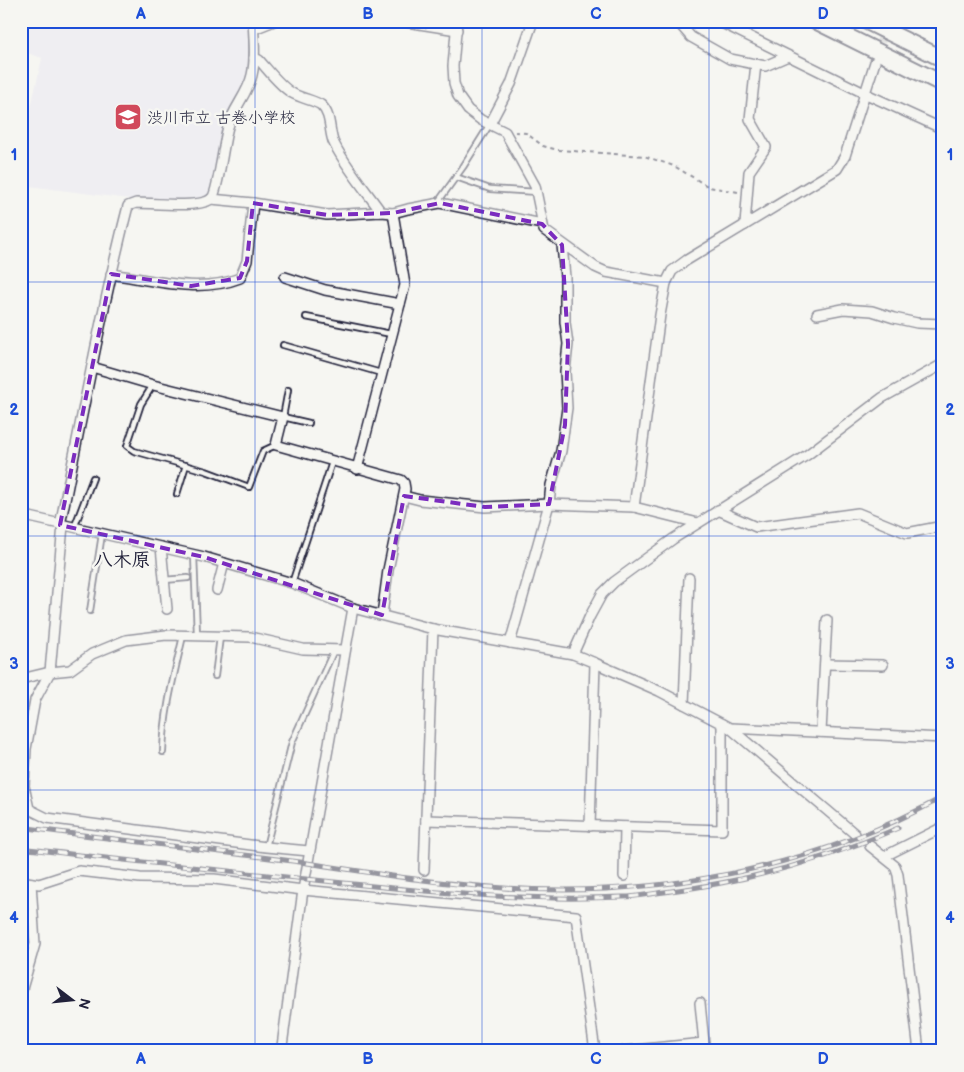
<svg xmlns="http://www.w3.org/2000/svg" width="964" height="1072" font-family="'Balsamiq Sans','Klee One',sans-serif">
	<rect width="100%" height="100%" fill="#f6f6f2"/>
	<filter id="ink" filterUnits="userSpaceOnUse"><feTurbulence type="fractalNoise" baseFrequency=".02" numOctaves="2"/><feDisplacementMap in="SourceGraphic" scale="10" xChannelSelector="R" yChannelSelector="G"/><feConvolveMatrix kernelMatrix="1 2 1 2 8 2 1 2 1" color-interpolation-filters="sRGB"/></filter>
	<g filter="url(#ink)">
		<!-- built -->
		<polygon fill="#e7e5f1" points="21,21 76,21 87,26 89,21 249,21 250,57 248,76 230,110 225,124 214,181 208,195 203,200 195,202 137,200 21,185 21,152 42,58 21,51"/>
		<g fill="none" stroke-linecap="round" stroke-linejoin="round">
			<!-- street-tunnel -->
			<g stroke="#cccccd" stroke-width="9" stroke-dasharray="9 4.5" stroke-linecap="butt">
				<polyline points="877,55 887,21"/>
				<polyline points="855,834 870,846"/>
			</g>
			<!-- lane casing -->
			<g stroke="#22223b" stroke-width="8">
				<g id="lane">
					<polyline points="456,177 490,189 537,192"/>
					<polyline points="438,202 463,167 490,124"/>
					<polyline points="306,317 391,334"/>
					<polyline points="283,345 381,373"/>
					<polyline points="153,385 141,404 127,446 134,451 206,471 249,487 263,451 276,445"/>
					<polyline points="288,390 283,417 309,423"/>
					<polyline points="177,494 186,465"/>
					<polyline points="74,528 93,478"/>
					<polyline points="194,555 197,634"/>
					<polyline points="164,580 188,578"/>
					<polyline points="292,583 332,462"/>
					<polyline points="90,611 102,534"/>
					<polyline points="215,676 220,637"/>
					<path d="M163,752C164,713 174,675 183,636"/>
					<polyline points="266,847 292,742 334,650"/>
				</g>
			</g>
			<!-- street casing -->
			<g stroke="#22223b" stroke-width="12">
				<g id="street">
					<polyline points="400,21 457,30"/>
					<polyline points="457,21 453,66 454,83 458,96 468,110 481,120 505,132 535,186 544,230 595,267 606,272 666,283"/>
					<polyline points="677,21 691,37 730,59 765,66 788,56"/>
					<polyline points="718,21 864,93 943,129"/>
					<polyline points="254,29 274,21"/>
					<path d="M254,58L259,60C269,71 280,86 292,93C300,98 316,101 321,105C331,114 329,129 333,141C342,162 367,192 381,212"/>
					<polyline points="490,124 511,84 533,21"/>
					<polyline points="211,199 253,203 327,215 381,212 393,213 405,285 357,469"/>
					<polyline points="393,213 408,209 440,203 542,224"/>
					<polyline points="745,225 749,172 766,147 750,119 756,64"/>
					<path d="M111,274C153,280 199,294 240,278L247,261L253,203"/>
					<polyline points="285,277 325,290 400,304"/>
					<polyline points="817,314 843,309 872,311 894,318 917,323 943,324"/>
					<polyline points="92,367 153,385 283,417 276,445 401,480 404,483 405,489 388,570 382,615"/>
					<polyline points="404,496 420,500 485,507 549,504 634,507 698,523"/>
					<polyline points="634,507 660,315 666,283 672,271 687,260 837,169 845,156 875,62"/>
					<polyline points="718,510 756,527 858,513 907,533 943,526"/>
					<polyline points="21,515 204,557 292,583 353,608 433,629 573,654 595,663 659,691 730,728 855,834"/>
					<path d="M60,525C82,418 101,311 128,206L136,203C152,203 202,209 212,198C218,191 224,140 228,127C233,108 248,94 252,75C256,58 254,39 253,21"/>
					<polyline points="63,525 50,672 35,700 26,749 24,786 29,809 47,818 266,847 309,851"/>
					<polyline points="161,547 167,609"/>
					<polyline points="217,590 224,563"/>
					<polyline points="510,643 549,504 551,485 561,451 567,408 565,371 568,344 565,322 565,277 562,245"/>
					<polyline points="573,654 590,616 602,594 614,582 673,539 807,455 882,398 943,364"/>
					<polyline points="825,664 883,665"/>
					<polyline points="21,679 50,672 70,670 92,654 126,640 166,635 250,637 303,649 345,650"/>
					<polyline points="684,704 689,578"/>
					<polyline points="730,728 943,738"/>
					<polyline points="821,732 827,620"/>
					<polyline points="426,820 722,830 722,724"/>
					<polyline points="590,826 595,663"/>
					<polyline points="870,846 895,866 898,875 919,1051"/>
					<polyline points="885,856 943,827"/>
					<polyline points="424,870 433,629"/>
					<polyline points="624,876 625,827"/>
					<polyline points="21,881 39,884 79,871 140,878 214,879 303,890 576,916 595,1051"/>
					<polyline points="21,992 35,944 31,883"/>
					<polyline points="282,1046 303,890 353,608"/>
					<polyline points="624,1051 704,1043 700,1003"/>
				</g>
			</g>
			<!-- highway casing -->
			<g stroke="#22223b" stroke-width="19">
				<g id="highway">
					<polyline points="816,21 943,84"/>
					<polyline points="866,21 943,59"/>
				</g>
			</g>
			<!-- path -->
			<polyline stroke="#22223b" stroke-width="2" stroke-dasharray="4 4" stroke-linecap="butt" points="515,132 526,133 543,146 558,150 644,156 674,166 709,187 738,192"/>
			<!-- lane -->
			<use href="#lane" stroke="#f6f6f2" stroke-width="4.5"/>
			<!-- street -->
			<use href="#street" stroke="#f6f6f2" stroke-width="9"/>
			<!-- highway -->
			<use href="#highway" stroke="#f6f6f2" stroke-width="15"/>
			<!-- rail casing -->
			<g stroke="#22223b" stroke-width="5">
				<g id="rail">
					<path d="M21,827C117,840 212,850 307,863C373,873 438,884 504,888C653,898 812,870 943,797"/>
					<path d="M21,848C116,860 211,869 306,879C410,890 516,902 622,897C638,897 655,893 671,891C749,881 825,860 898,828"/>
				</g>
			</g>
			<!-- rail -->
			<use href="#rail" stroke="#f6f6f2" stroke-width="3" stroke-dasharray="9" stroke-linecap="butt"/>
		</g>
	</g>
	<!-- marked area -->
	<path d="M0 0H964V1072H0ZM253,203L327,215L393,213L440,203L542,224L562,245L568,344L565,425L549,504L485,507L404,496L382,615L204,557L60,525L111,274L191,286L240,278L247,261Z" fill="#f6f6f2" fill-opacity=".55" fill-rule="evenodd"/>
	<path fill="none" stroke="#7b2cbf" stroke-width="4" stroke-dasharray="10 6" stroke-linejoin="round" d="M253,203L327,215L393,213L440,203L542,224L562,245L568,344L565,425L549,504L485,507L404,496L382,615L204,557L60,525L111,274L191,286L240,278L247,261Z"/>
	<!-- grid -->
	<path fill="none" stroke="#1d4ed8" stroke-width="1" stroke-opacity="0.55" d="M255,21V1051M482,21V1051M709,21V1051M21,282H943M21,536H943M21,790H943"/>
	<!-- icons -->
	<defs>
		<g id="school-square" transform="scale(1.4375)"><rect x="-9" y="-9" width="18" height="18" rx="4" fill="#d1495b" stroke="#f6f6f2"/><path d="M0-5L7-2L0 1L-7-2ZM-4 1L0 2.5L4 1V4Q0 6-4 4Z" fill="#fff"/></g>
	</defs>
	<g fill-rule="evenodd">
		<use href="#school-square" x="128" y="117"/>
	</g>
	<g text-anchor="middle" stroke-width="5" stroke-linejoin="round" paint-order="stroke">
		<!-- poi labels -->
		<g font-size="16" fill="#22223b" stroke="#f6f6f2" text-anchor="start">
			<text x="147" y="123">渋川市立 古巻小学校</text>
		</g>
		<!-- quarter labels -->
		<g font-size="19" font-weight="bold" fill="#22223b" stroke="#f6f6f2">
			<text x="122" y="566">八木原</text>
		</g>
	</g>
	<!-- margin -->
	<rect width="964" height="1072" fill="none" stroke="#f6f6f2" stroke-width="55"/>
	<!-- north arrow -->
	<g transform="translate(72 1000) rotate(106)" stroke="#f6f6f2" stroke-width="4" paint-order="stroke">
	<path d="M0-4L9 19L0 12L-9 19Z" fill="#22223b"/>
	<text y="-8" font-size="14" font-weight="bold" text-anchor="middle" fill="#22223b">N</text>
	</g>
	<rect x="28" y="28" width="908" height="1016" fill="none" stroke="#1d4ed8" stroke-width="2"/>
	<g font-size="16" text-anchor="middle" font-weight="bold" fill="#1d4ed8">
		<text x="141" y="19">A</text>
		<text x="368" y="19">B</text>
		<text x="596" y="19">C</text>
		<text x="823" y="19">D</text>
		<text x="14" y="160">1</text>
		<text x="950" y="160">1</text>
		<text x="14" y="415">2</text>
		<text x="950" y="415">2</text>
		<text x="14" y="669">3</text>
		<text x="950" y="669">3</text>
		<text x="14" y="923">4</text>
		<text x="950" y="923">4</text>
		<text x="141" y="1064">A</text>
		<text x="368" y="1064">B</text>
		<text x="596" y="1064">C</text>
		<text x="823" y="1064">D</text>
	</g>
</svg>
